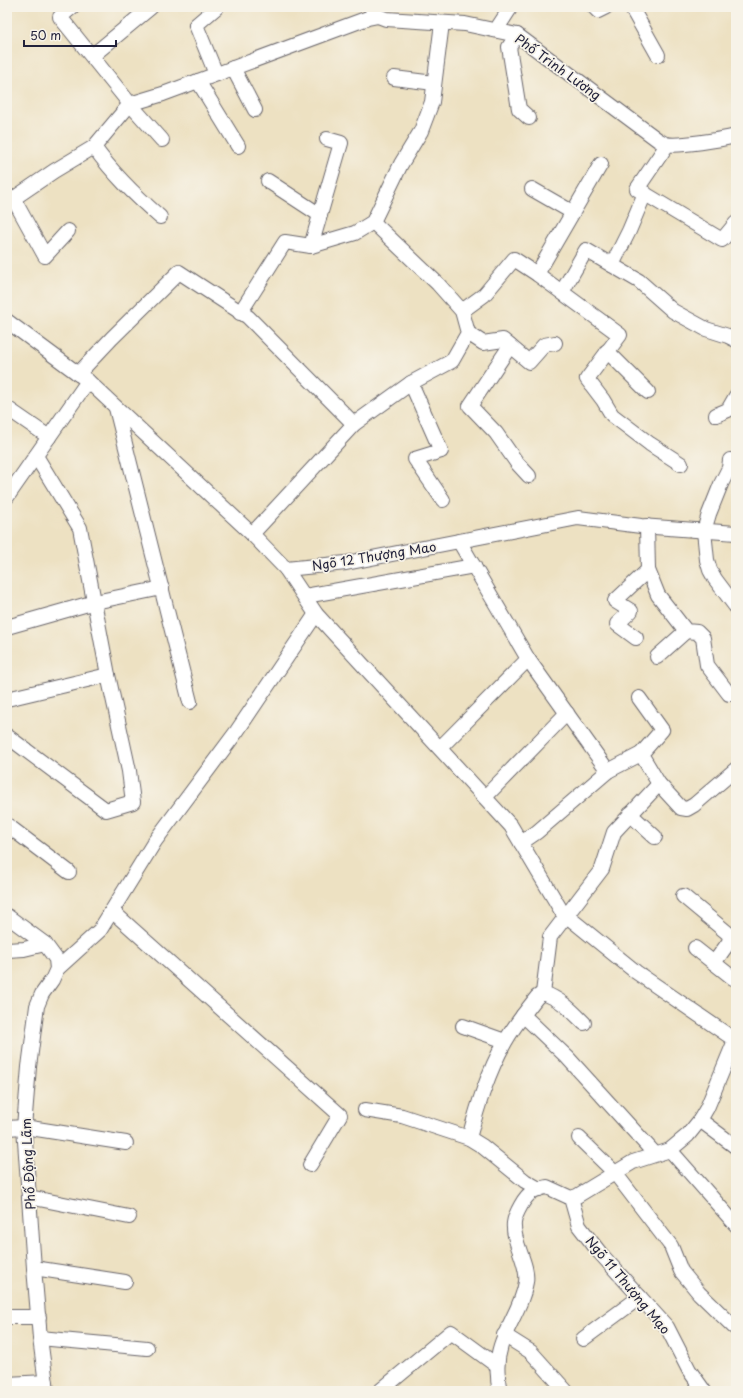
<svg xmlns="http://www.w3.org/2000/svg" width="743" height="1398" font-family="'Playpen Sans',sans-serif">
	<rect width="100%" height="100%" fill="#f7f3e8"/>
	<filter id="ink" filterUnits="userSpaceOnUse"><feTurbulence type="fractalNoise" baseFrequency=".025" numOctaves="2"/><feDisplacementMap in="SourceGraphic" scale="8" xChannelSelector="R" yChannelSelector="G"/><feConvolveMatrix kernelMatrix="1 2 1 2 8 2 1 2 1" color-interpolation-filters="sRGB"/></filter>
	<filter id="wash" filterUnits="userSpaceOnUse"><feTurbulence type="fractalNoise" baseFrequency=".012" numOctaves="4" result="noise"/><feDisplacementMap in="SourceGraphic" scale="16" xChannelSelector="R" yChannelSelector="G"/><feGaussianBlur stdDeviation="0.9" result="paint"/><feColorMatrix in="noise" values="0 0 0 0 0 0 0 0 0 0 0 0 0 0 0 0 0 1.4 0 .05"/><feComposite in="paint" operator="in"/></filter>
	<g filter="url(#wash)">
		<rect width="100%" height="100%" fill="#ede1c2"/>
	</g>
	<g filter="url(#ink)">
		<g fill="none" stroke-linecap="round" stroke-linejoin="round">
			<!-- minor casing -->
			<g stroke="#69656a" stroke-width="16">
				<g id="minor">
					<polyline points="72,7 60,17 130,104 162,140"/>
					<path d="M371,7L378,16L386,19L465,24L517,35L658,140C660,141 663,143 666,144C677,147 724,139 736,136"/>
					<polyline points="594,7 598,11 606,7"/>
					<polyline points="631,7 658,55"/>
					<polyline points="496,30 511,7"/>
					<polyline points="517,35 509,47 519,109 529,118"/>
					<polyline points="92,56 151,7"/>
					<polyline points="233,68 255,110"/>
					<polyline points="216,74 196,25 217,7"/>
					<polyline points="394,78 434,83"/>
					<polyline points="198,81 238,146"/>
					<polyline points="667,145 637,189 722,240 736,223"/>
					<path d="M94,147C113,174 135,195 160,217"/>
					<polyline points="268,181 320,215"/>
					<polyline points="532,189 572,212"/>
					<polyline points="13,198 45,256 68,231"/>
					<polyline points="7,203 54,171 94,147 130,104 163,94 368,18 378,16"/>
					<polyline points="311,246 355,233 373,222 401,164 421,131 432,102 442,23"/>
					<polyline points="612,265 629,231 645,193"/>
					<polyline points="537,274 601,164"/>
					<polyline points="562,292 586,250 639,281 673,311 706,329 728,336 736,340"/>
					<polyline points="462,311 484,295 514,259 537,274 620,335 587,379 603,400 612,415 650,444 681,464"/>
					<polyline points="240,313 285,242 311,246 341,143 327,139"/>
					<polyline points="7,321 88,381 252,534 286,569 346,563 578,518 641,526 736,533"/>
					<polyline points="468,333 483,343 503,340 529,362 544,345 555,343"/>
					<polyline points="510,346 470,406 496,433 517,463 529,476"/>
					<polyline points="607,351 648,392"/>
					<polyline points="78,374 112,338 179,272 248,317 354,424"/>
					<polyline points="411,383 441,451 415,459 443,500"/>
					<polyline points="7,408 49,437"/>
					<polyline points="116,408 190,702"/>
					<polyline points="716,415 728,410 736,396"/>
					<polyline points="730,460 729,468 721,484 709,514 704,531 707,560 710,570 715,579 736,607"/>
					<polyline points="7,497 88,381"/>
					<polyline points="647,526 648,570 658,595 686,631 697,632 703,638 707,665 729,694 736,694"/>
					<polyline points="252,534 354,424 411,383 452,361 468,333 462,311 438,284 373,222"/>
					<polyline points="459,541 528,659 608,771"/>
					<polyline points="286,569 316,614 511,826 562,912 636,972 735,1040"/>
					<polyline points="305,596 474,566"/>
					<polyline points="7,627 95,602 162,588"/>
					<polyline points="636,638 617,624 631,611 615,601 648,570"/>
					<polyline points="657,657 686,631"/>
					<polyline points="639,698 662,730 641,754 659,784 681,808 687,809 694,805 736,769"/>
					<polyline points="7,699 108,675"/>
					<polyline points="7,736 106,810 133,802 129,771 108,675 80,528 36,456"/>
					<polyline points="440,748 528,659"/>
					<polyline points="485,797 567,713"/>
					<polyline points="630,814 655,837"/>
					<polyline points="7,825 69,872"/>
					<polyline points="521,843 537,832 608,771 641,754"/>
					<polyline points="683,896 730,935 729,942 714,963"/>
					<polyline points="112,911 340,1115 310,1165"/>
					<polyline points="7,916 45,944 56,959 57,969 52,980 42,994 37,1006 29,1067 24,1127 34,1268 40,1338 47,1391"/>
					<polyline points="695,948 733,978 736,978"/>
					<polyline points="7,950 24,949 45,944"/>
					<polyline points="57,969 100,930 155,841 237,731 316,614"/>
					<polyline points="543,993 550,937 602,869 614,832 659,784"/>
					<polyline points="523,1015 567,1057 655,1154"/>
					<polyline points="463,1026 505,1041"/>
					<polyline points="365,1110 402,1116 469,1138 482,1146 525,1181 539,1189"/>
					<polyline points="700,1120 736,1147"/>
					<polyline points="7,1128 24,1127 126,1143"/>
					<path d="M469,1138C478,1105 488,1072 505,1042C514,1026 526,1011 537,997L543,993C561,999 572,1011 584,1023"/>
					<polyline points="579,1138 615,1173 671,1246 681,1271 699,1293 734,1327"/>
					<polyline points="670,1150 736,1225"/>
					<polyline points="29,1197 129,1217"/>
					<polyline points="571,1198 579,1226 600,1253 667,1327 689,1370 704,1391"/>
					<polyline points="34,1268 125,1282"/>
					<polyline points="7,1317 39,1317"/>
					<polyline points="504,1335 531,1352 566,1391"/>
					<polyline points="40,1338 147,1348"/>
					<polyline points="583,1339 640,1297"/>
					<polyline points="7,1384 46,1382"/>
					<polyline points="380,1391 451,1332 496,1365"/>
					<path d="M501,1391C498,1386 498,1381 498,1376C493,1339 521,1315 526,1282C529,1264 512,1242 514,1223C515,1214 525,1196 532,1192C536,1189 542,1188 547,1187L571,1198L577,1196L633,1162L670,1150L688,1135L700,1120L707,1108L736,1038"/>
				</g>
			</g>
			<!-- minor -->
			<use href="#minor" stroke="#fff" stroke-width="14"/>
		</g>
	</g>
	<g text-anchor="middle" stroke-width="3.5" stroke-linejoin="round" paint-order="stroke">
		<!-- street labels -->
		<g font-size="13" fill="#22223b" stroke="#f7f3e8">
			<text transform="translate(558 67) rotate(36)" y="5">Phố Trinh Lương</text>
			<text transform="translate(374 556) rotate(-9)" y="5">Ngõ 12 Thượng Mao</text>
			<text transform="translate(28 1164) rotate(-93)" y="5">Phố Động Lãm</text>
			<text transform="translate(628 1285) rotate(50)" y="5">Ngõ 11 Thượng Mạo</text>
		</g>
	</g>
	<!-- margin -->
	<rect width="743" height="1398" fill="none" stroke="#f7f3e8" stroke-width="24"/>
	<!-- scale -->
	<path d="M24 40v6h92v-6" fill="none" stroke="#22223b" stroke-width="2"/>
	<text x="30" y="40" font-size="12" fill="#22223b" stroke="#f7f3e8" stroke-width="3" paint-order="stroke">50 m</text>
</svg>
